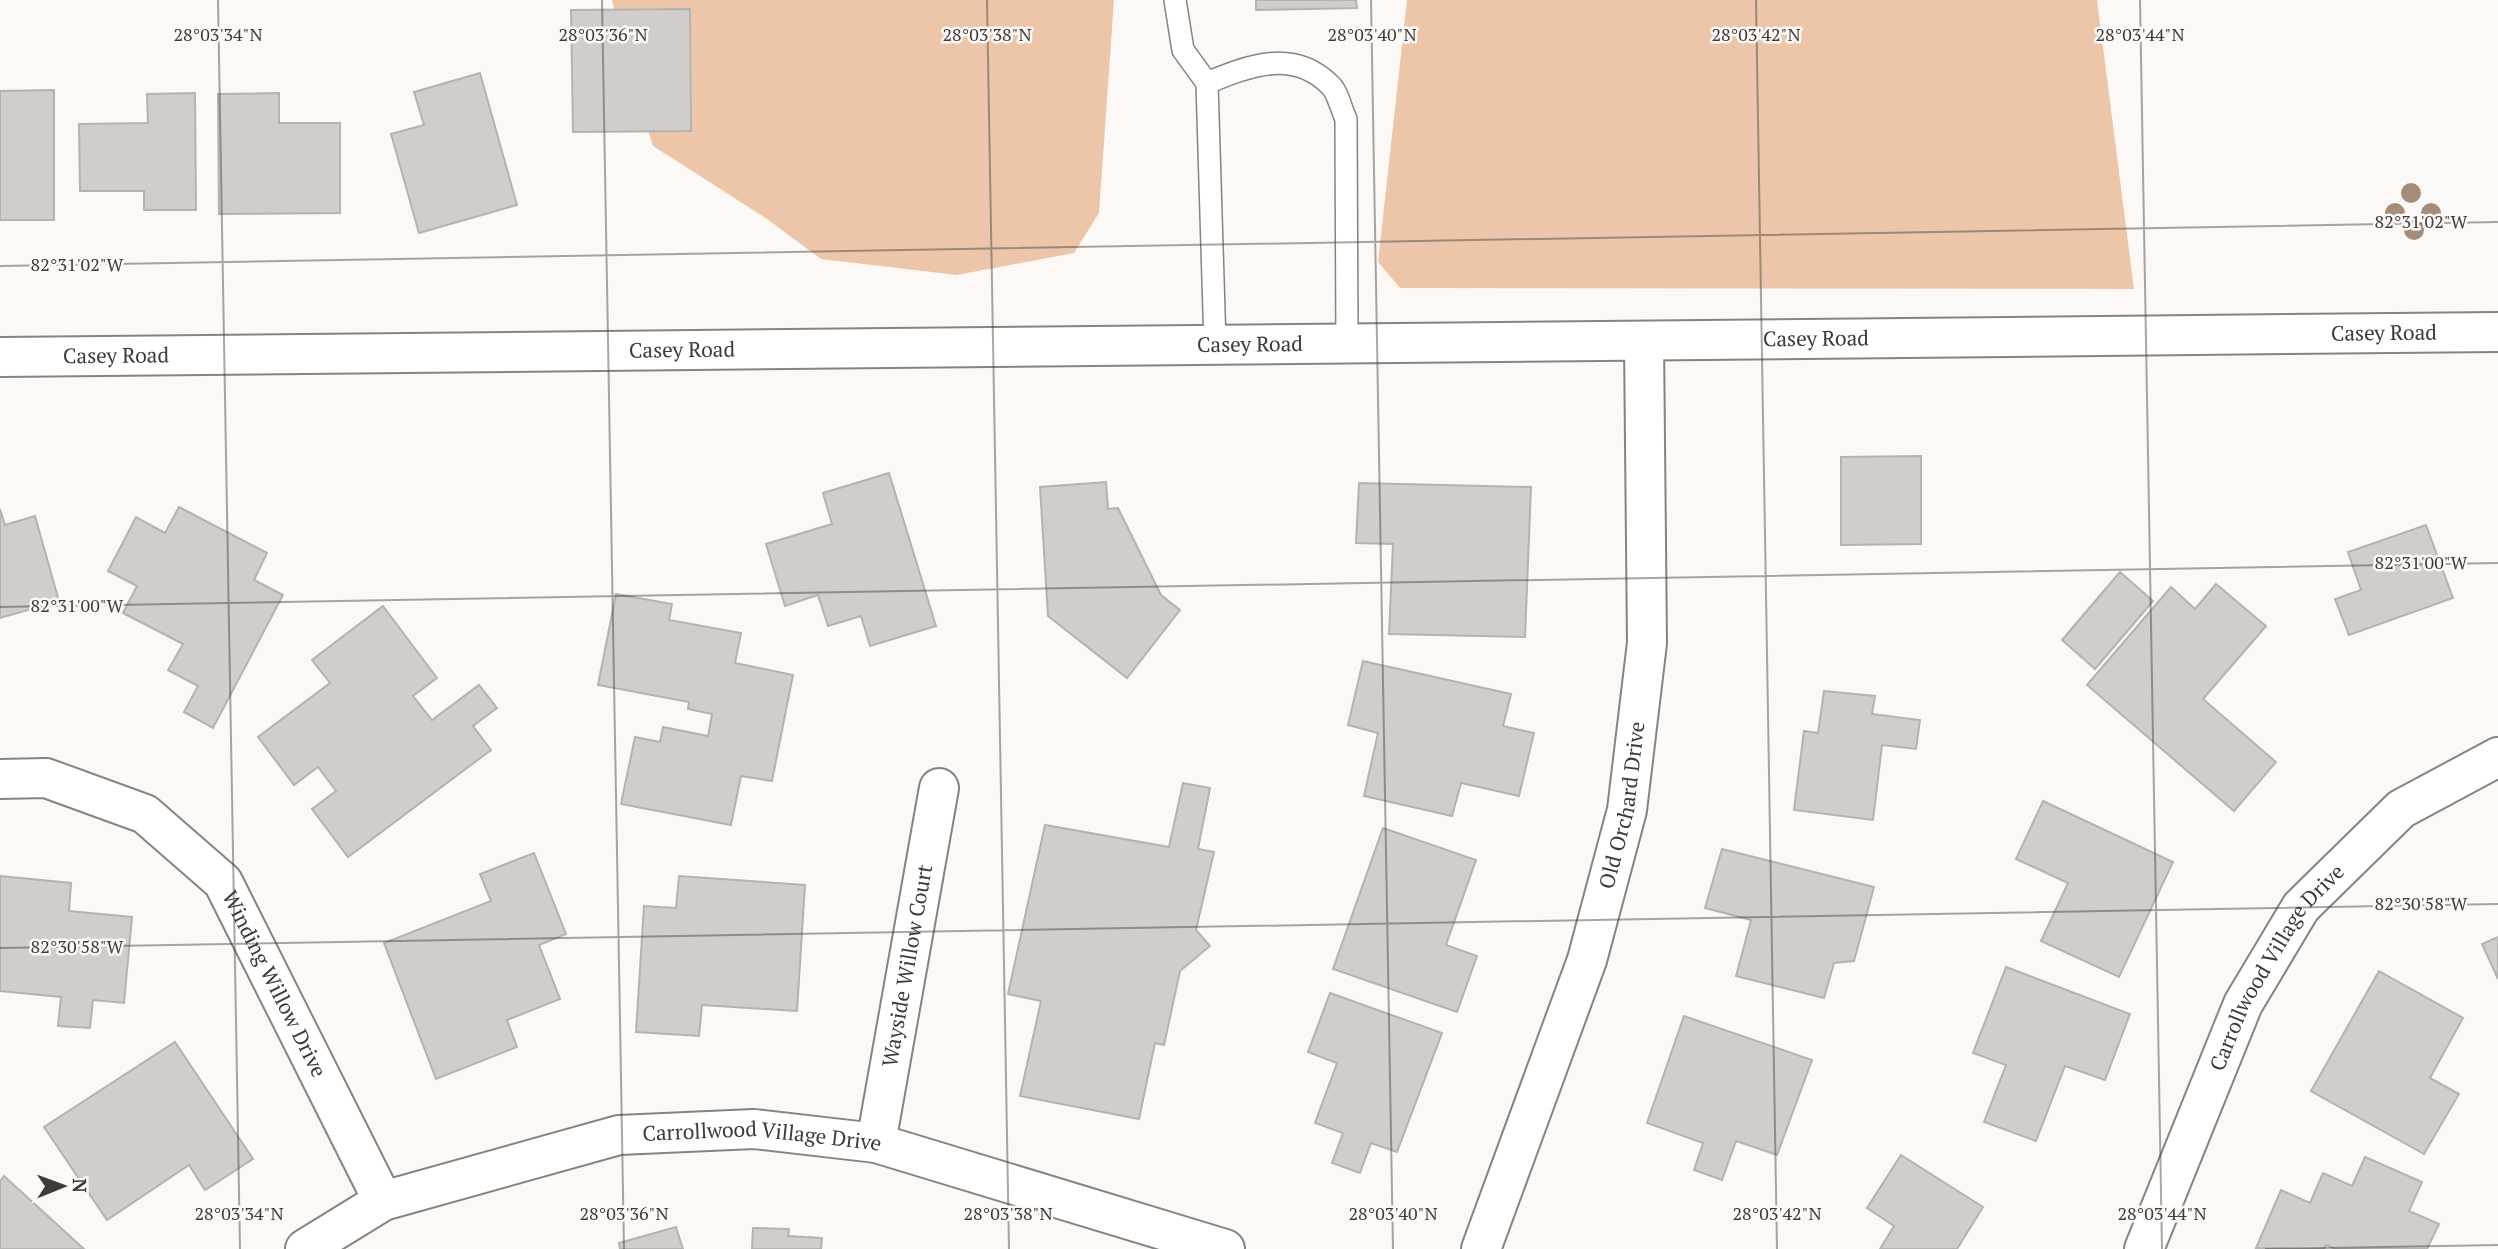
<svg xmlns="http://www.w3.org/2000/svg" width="2498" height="1249" font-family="'PT Serif',serif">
	<rect width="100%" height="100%" fill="#fcf8f5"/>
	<!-- green -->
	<g fill="#edc6aa">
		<polygon points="612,0 1114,0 1099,213 1074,253 957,275 821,259 764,217 653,146 632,79"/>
		<polygon points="1407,0 2097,0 2134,289 1400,288 1378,262"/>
	</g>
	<!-- building -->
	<g fill="#d1cdcb" stroke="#b5b2af" stroke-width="2">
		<polygon points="1256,0 1356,0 1357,8 1256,10"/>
		<polygon points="690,9 691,131 573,132 571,10"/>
		<polygon points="480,73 517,205 419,233 391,134 424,125 414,92"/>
		<polygon points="54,90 54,220 0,220 0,91"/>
		<polygon points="195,93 196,210 144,210 144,191 80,191 79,124 148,123 147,94"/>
		<polygon points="279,93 279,123 340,123 340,213 219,214 218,94"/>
		<polygon points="1921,456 1921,544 1841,545 1841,457"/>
		<polygon points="889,473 936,626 870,646 861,616 828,626 818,595 785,606 766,544 832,524 823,493"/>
		<polygon points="1106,482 1108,509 1118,508 1161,595 1180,610 1127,678 1048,616 1040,487"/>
		<polygon points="1359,483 1531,487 1525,637 1389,634 1393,544 1356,543"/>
		<polygon points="179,507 267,553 254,580 283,595 213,728 184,712 198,686 168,670 183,644 123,613 137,586 108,571 136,517 165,533"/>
		<polygon points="0,509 5,525 35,516 59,601 0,618"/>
		<polygon points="2426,525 2453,598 2349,635 2335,599 2361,590 2348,552"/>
		<polygon points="2120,572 2153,601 2095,669 2062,640"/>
		<polygon points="2216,584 2266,626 2203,699 2276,762 2234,811 2087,685 2171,587 2195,609"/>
		<polygon points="616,594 672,604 669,620 741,633 735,663 793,675 772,781 741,776 731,825 621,804 635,737 660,742 663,727 708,736 712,714 688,709 689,702 598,685"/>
		<polygon points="383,606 437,678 413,696 432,720 479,685 497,708 473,726 491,750 348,857 312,809 336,791 318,767 294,785 258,737 330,683 312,660"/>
		<polygon points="1363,661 1511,694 1503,726 1534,733 1519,796 1461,783 1452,816 1364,796 1378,733 1348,725"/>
		<polygon points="1824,691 1875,696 1872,714 1920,720 1916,749 1882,745 1873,820 1794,810 1804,731 1818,733"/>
		<polygon points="1183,783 1210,788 1198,849 1214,852 1196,930 1210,946 1180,971 1164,1045 1155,1043 1139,1119 1020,1096 1041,1001 1008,994 1045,825 1169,847"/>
		<polygon points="2043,801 2173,862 2119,977 2041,941 2068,883 2016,859"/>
		<polygon points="1383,828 1476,860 1446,945 1477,956 1457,1012 1333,969"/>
		<polygon points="1722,849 1874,887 1854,961 1834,963 1824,998 1736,976 1751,920 1705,908"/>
		<polygon points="534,853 566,934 539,945 560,999 507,1020 517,1047 436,1079 384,943 491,901 480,874"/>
		<polygon points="0,876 71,883 69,911 132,917 124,1003 93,1000 90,1028 58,1026 61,997 0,991"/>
		<polygon points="679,876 805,885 797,1011 702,1005 699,1036 636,1032 644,906 676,908"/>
		<polygon points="2498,937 2498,979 2482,944"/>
		<polygon points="2006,967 2130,1014 2105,1080 2065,1066 2036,1141 1984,1122 2006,1065 1973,1053"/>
		<polygon points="2379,971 2463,1018 2430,1078 2459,1094 2424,1154 2311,1091"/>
		<polygon points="1330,993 1442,1033 1397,1152 1371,1143 1360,1173 1332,1163 1343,1133 1315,1123 1337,1063 1308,1052"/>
		<polygon points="1684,1016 1812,1060 1777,1155 1736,1141 1722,1180 1694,1170 1703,1143 1647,1123"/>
		<polygon points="175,1042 253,1159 205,1190 189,1165 107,1220 44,1127"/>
		<polygon points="1901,1155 1983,1207 1957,1249 1880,1249 1894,1226 1867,1208"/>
		<polygon points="2365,1157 2422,1182 2409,1211 2439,1224 2427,1249 2336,1249 2326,1245 2324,1249 2256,1248 2281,1190 2310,1203 2323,1173 2352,1186"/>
		<polygon points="4,1176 84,1249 0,1249 0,1181"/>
		<polygon points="676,1227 683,1249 620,1249 619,1243"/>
		<polygon points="753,1228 789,1229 788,1236 822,1238 821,1249 752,1249"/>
	</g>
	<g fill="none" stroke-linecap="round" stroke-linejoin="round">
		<!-- lane casing -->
		<g stroke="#878381" stroke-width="24">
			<g id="lane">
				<path d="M1175,0L1183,50L1207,83C1248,66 1293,48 1330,85C1338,92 1341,109 1346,119L1347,343"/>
				<polyline points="1207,83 1215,345"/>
			</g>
		</g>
		<!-- street casing -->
		<g stroke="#878381" stroke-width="42">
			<g id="street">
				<path id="s1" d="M0,779L46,778L145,814L223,882L383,1201"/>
				<path id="s2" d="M876,1143L939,788"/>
				<path id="s3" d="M305,1249L383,1201L619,1135L754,1129L876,1143L1225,1249"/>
				<path id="s4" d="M1481,1249L1587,960L1627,810L1647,643L1644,341"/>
				<path id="s5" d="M2144,1249L2243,1004L2301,907L2401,809L2498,757"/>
			</g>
		</g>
		<!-- secondary casing -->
		<g stroke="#878381" stroke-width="42">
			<g id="secondary">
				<path id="s6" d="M0,357L2498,332"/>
			</g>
		</g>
		<!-- lane -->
		<use href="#lane" stroke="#fff" stroke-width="21"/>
		<!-- street -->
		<use href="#street" stroke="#fff" stroke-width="38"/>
		<!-- secondary -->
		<use href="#secondary" stroke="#fff" stroke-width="38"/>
	</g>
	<!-- trees -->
	<g fill="#a58d79">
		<circle cx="2411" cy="193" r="10"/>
		<circle cx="2395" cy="213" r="10"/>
		<circle cx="2431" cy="213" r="10"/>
		<circle cx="2414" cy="230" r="10"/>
	</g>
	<!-- ticks -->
	<path fill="none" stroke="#3c3b3a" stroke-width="2" stroke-opacity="0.45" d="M218,0L240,1249M602,0L624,1249M987,0L1009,1249M1371,0L1393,1249M1756,0L1777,1249M2140,0L2162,1249M0,266L2498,222M0,607L2498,563M0,948L2498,904M2265,1249L2498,1245"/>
	<g text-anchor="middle" stroke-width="5" stroke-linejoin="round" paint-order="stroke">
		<!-- street labels -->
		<g font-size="21" fill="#3c3b3a" stroke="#fcf8f5">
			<text dy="7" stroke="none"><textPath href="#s6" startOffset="2384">Casey Road</textPath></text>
			<text dy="7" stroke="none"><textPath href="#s6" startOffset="1816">Casey Road</textPath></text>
			<text dy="7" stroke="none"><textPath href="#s6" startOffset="1250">Casey Road</textPath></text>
			<text dy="7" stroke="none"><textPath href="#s6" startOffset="682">Casey Road</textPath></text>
			<text dy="7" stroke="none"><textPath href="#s6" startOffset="116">Casey Road</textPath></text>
			<text dy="7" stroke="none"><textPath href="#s4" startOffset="467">Old Orchard Drive</textPath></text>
			<text dy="7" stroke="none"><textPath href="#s2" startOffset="180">Wayside Willow Court</textPath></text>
			<text dy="7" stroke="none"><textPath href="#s5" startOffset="313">Carrollwood Village Drive</textPath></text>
			<text dy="7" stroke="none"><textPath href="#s1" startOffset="369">Winding Willow Drive</textPath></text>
			<text dy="7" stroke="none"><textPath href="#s3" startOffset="480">Carrollwood Village Drive</textPath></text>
		</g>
	</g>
	<g font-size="18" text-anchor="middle" fill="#3c3b3a" stroke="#fcf8f5" stroke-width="5" stroke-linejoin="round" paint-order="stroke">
		<text x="218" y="41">28°03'34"N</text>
		<text x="603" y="41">28°03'36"N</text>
		<text x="987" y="41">28°03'38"N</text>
		<text x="1372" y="41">28°03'40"N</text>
		<text x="1756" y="41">28°03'42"N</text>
		<text x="2140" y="41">28°03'44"N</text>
		<text x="2421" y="228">82°31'02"W</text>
		<text x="77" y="271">82°31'02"W</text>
		<text x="2421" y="569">82°31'00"W</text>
		<text x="77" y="612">82°31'00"W</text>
		<text x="2421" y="910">82°30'58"W</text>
		<text x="77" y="953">82°30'58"W</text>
		<text x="239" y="1220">28°03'34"N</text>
		<text x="624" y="1220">28°03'36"N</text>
		<text x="1008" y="1220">28°03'38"N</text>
		<text x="1393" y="1220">28°03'40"N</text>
		<text x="1777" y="1220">28°03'42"N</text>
		<text x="2162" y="1220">28°03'44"N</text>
	</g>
	<!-- north arrow -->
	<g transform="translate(63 1186) rotate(89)" stroke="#fcf8f5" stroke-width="5" paint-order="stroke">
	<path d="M0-5L12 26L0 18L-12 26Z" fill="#3c3b3a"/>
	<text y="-10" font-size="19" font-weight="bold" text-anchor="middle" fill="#3c3b3a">N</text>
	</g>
</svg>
